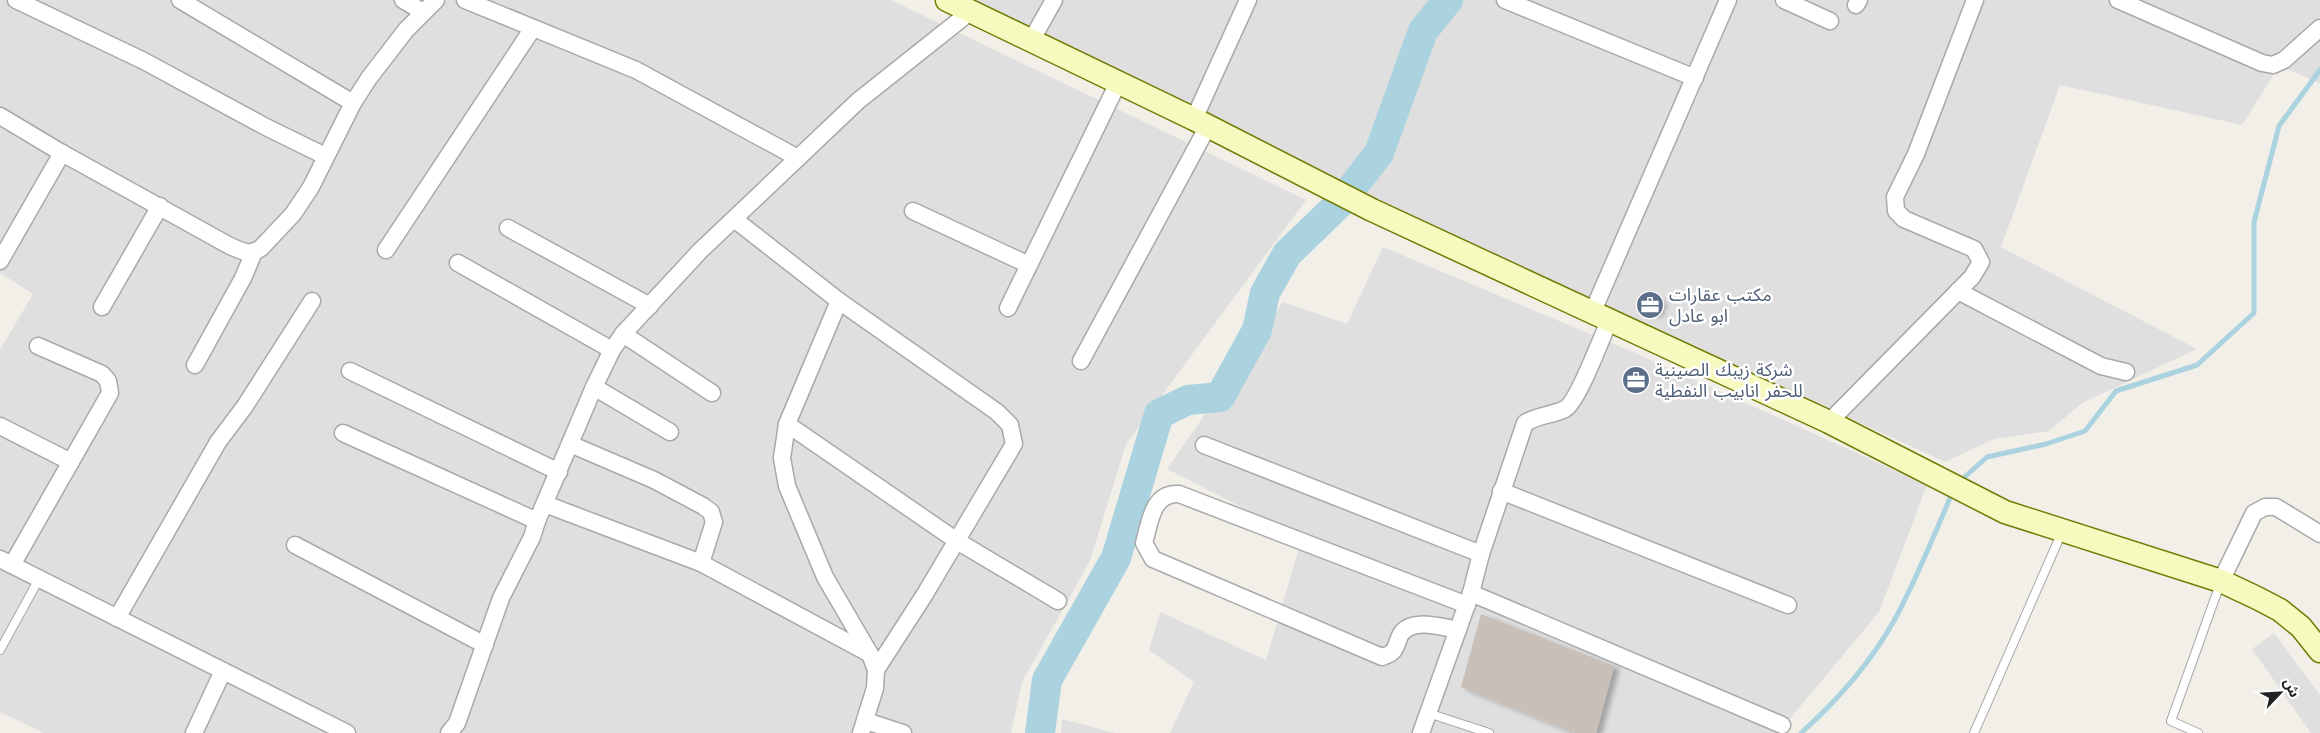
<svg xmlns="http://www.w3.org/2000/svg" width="2320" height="733" font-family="'Work Sans','Noto Sans Arabic',sans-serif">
	<defs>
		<filter id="shadow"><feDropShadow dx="5.5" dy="3" stdDeviation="2.5" flood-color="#0004"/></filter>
	</defs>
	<rect width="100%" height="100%" fill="#f2efe9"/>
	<!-- residential -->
	<g fill="#e0dfdf">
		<polygon points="0,0 891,0 1306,200 1126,444 1090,561 1022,682 1011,733 44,733 0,712 0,350 33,294 0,273"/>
		<polygon points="973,0 2320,0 2320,83 2279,66 2242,125 2060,85 2001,247 2197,349 2082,403 2049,431 1994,439 1945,462 1322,175"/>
		<polygon points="1383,247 1633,352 1927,485 1879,612 1778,733 1170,733 1194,682 1149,650 1160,612 1266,660 1302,538 1167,469 1283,302 1347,324"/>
		<polygon points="2274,633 2320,695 2320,733 2311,733 2252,649"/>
		<polygon points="1062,719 1115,733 1061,733"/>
	</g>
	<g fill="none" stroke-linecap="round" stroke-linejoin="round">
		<!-- stream -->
		<g stroke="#aad3df" stroke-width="5">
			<polyline points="1959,482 1987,457 2046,444 2085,431 2116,391 2197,365 2254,313 2254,222 2279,126 2320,70"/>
			<path d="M1801,733C1837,701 1871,662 1895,619C1917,578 1935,533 1953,491"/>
		</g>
		<!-- river -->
		<polyline stroke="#aad3df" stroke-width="30" points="1040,733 1047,680 1116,558 1159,414 1188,400 1220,397 1257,330 1265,293 1287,254 1341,202 1379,153 1423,31 1448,0"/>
	</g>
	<!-- building -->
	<g fill="#c7bfb8" filter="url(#shadow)">
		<polygon points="1645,294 1662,301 1656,315 1639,309"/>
		<polygon points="1481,614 1614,666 1596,733 1575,733 1461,687"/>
	</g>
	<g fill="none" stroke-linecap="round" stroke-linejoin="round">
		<!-- lane casing -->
		<g stroke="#a9a9a9" stroke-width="10">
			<g id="lane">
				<polyline points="0,650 39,579"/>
				<polyline points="1428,713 1489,733"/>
				<polyline points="1974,733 2062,532"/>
				<polyline points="2198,733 2171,721 2220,584"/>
			</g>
		</g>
		<!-- street casing -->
		<g stroke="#a9a9a9" stroke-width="19">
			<g id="street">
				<polyline points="16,0 144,61 266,127 325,156"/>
				<polyline points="180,0 353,103"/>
				<polyline points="403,0 423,12"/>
				<polyline points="465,0 636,70 798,158"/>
				<polyline points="1505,0 1695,78"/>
				<polyline points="1784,0 1830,21"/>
				<polyline points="2118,0 2262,63 2273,65 2284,60 2320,28"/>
				<polyline points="1856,5 1859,0"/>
				<polyline points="1031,41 1054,0"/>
				<path d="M0,116L62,153L230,246C242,251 249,256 261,248L293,214L311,187L353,103L369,78L406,30L436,0"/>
				<polyline points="1194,119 1248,0"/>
				<polyline points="913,211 1029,265"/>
				<polyline points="734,219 839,301 997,412 1010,425 1014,444 925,594 876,670"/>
				<polyline points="508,228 650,306"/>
				<polyline points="386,250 533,28"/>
				<polyline points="0,261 62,153"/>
				<polyline points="458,263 612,350"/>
				<polyline points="1958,291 2101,366 2126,372"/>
				<polyline points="839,301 787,424 782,458 787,486 825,577 870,654 876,670 875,688 861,733"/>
				<polyline points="102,307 160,206"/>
				<polyline points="1008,308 1118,83"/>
				<polyline points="1593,311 1728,0"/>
				<polyline points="623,334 712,393"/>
				<polyline points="1081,361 1208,126"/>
				<polyline points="195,365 243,278 254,252"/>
				<polyline points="350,371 559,472"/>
				<polyline points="594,387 670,432"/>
				<polyline points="1829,422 1972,277 1981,262 1974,249 1904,219 1896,211 1895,197 1916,154 1975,0"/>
				<polyline points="787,424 957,541 1058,601"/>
				<polyline points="0,426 71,462"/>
				<polyline points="343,433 537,521"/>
				<polyline points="570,444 654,480 703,506 711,512 714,522 701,563"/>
				<polyline points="1204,445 1481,554"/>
				<polyline points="1501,491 1788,605"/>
				<polyline points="545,504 701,563 870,654"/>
				<polyline points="295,545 485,645"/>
				<polyline points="0,559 347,733"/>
				<polyline points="12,565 110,393 108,381 102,374 38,346"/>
				<polyline points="2221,581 2254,513 2265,507 2276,507 2320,534"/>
				<polyline points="1471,593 1782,725"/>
				<polyline points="117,618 218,442 245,406 312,301"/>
				<path d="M1458,630C1441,627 1407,616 1399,638C1395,649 1395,653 1382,657L1153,559L1144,543C1150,523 1152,492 1179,494L1467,605"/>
				<polyline points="866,721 903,733"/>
				<polyline points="194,733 223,671"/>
				<polyline points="449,733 457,723 501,598 532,537 537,521 594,387 612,350 623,334 700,251 858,101 970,12"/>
				<path d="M1421,733L1471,593L1481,554L1525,423C1538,415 1553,415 1565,409C1578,402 1602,336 1610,319"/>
			</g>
		</g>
		<!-- secondary casing -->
		<g stroke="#707d05" stroke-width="25">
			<polyline id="secondary" points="947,0 1194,119 1372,210 1829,422 2005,512 2221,581 2257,598 2280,610 2301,627 2320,651"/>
		</g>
		<!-- lane -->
		<use href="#lane" stroke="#fff" stroke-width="8"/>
		<!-- street -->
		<use href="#street" stroke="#fff" stroke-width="16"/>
		<!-- secondary -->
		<use href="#secondary" stroke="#f7fabf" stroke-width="22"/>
	</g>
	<!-- icons -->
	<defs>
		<g id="office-disc" transform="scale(1.4375)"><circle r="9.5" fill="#5c6f8a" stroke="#fff"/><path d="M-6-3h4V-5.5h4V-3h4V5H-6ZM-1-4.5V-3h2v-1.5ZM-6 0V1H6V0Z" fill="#fff"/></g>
	</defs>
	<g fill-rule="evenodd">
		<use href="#office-disc" x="1650" y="305"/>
		<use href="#office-disc" x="1636" y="380"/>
	</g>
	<g text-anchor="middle" stroke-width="5" stroke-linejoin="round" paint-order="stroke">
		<!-- service labels -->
		<g font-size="18" fill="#4e5e75" stroke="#fff" text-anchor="start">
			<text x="1669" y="301">مكتب عقارات<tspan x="1669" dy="21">ابو عادل</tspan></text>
			<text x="1655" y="376">شركة زيبك الصينية<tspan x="1655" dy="21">للحفر انابيب النفطية</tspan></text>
		</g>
	</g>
	<!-- north arrow -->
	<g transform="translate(2280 693) rotate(65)" stroke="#ffffff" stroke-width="4" paint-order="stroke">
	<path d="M0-4L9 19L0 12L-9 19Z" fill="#222222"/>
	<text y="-8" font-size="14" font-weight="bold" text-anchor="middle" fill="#222222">ش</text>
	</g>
</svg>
